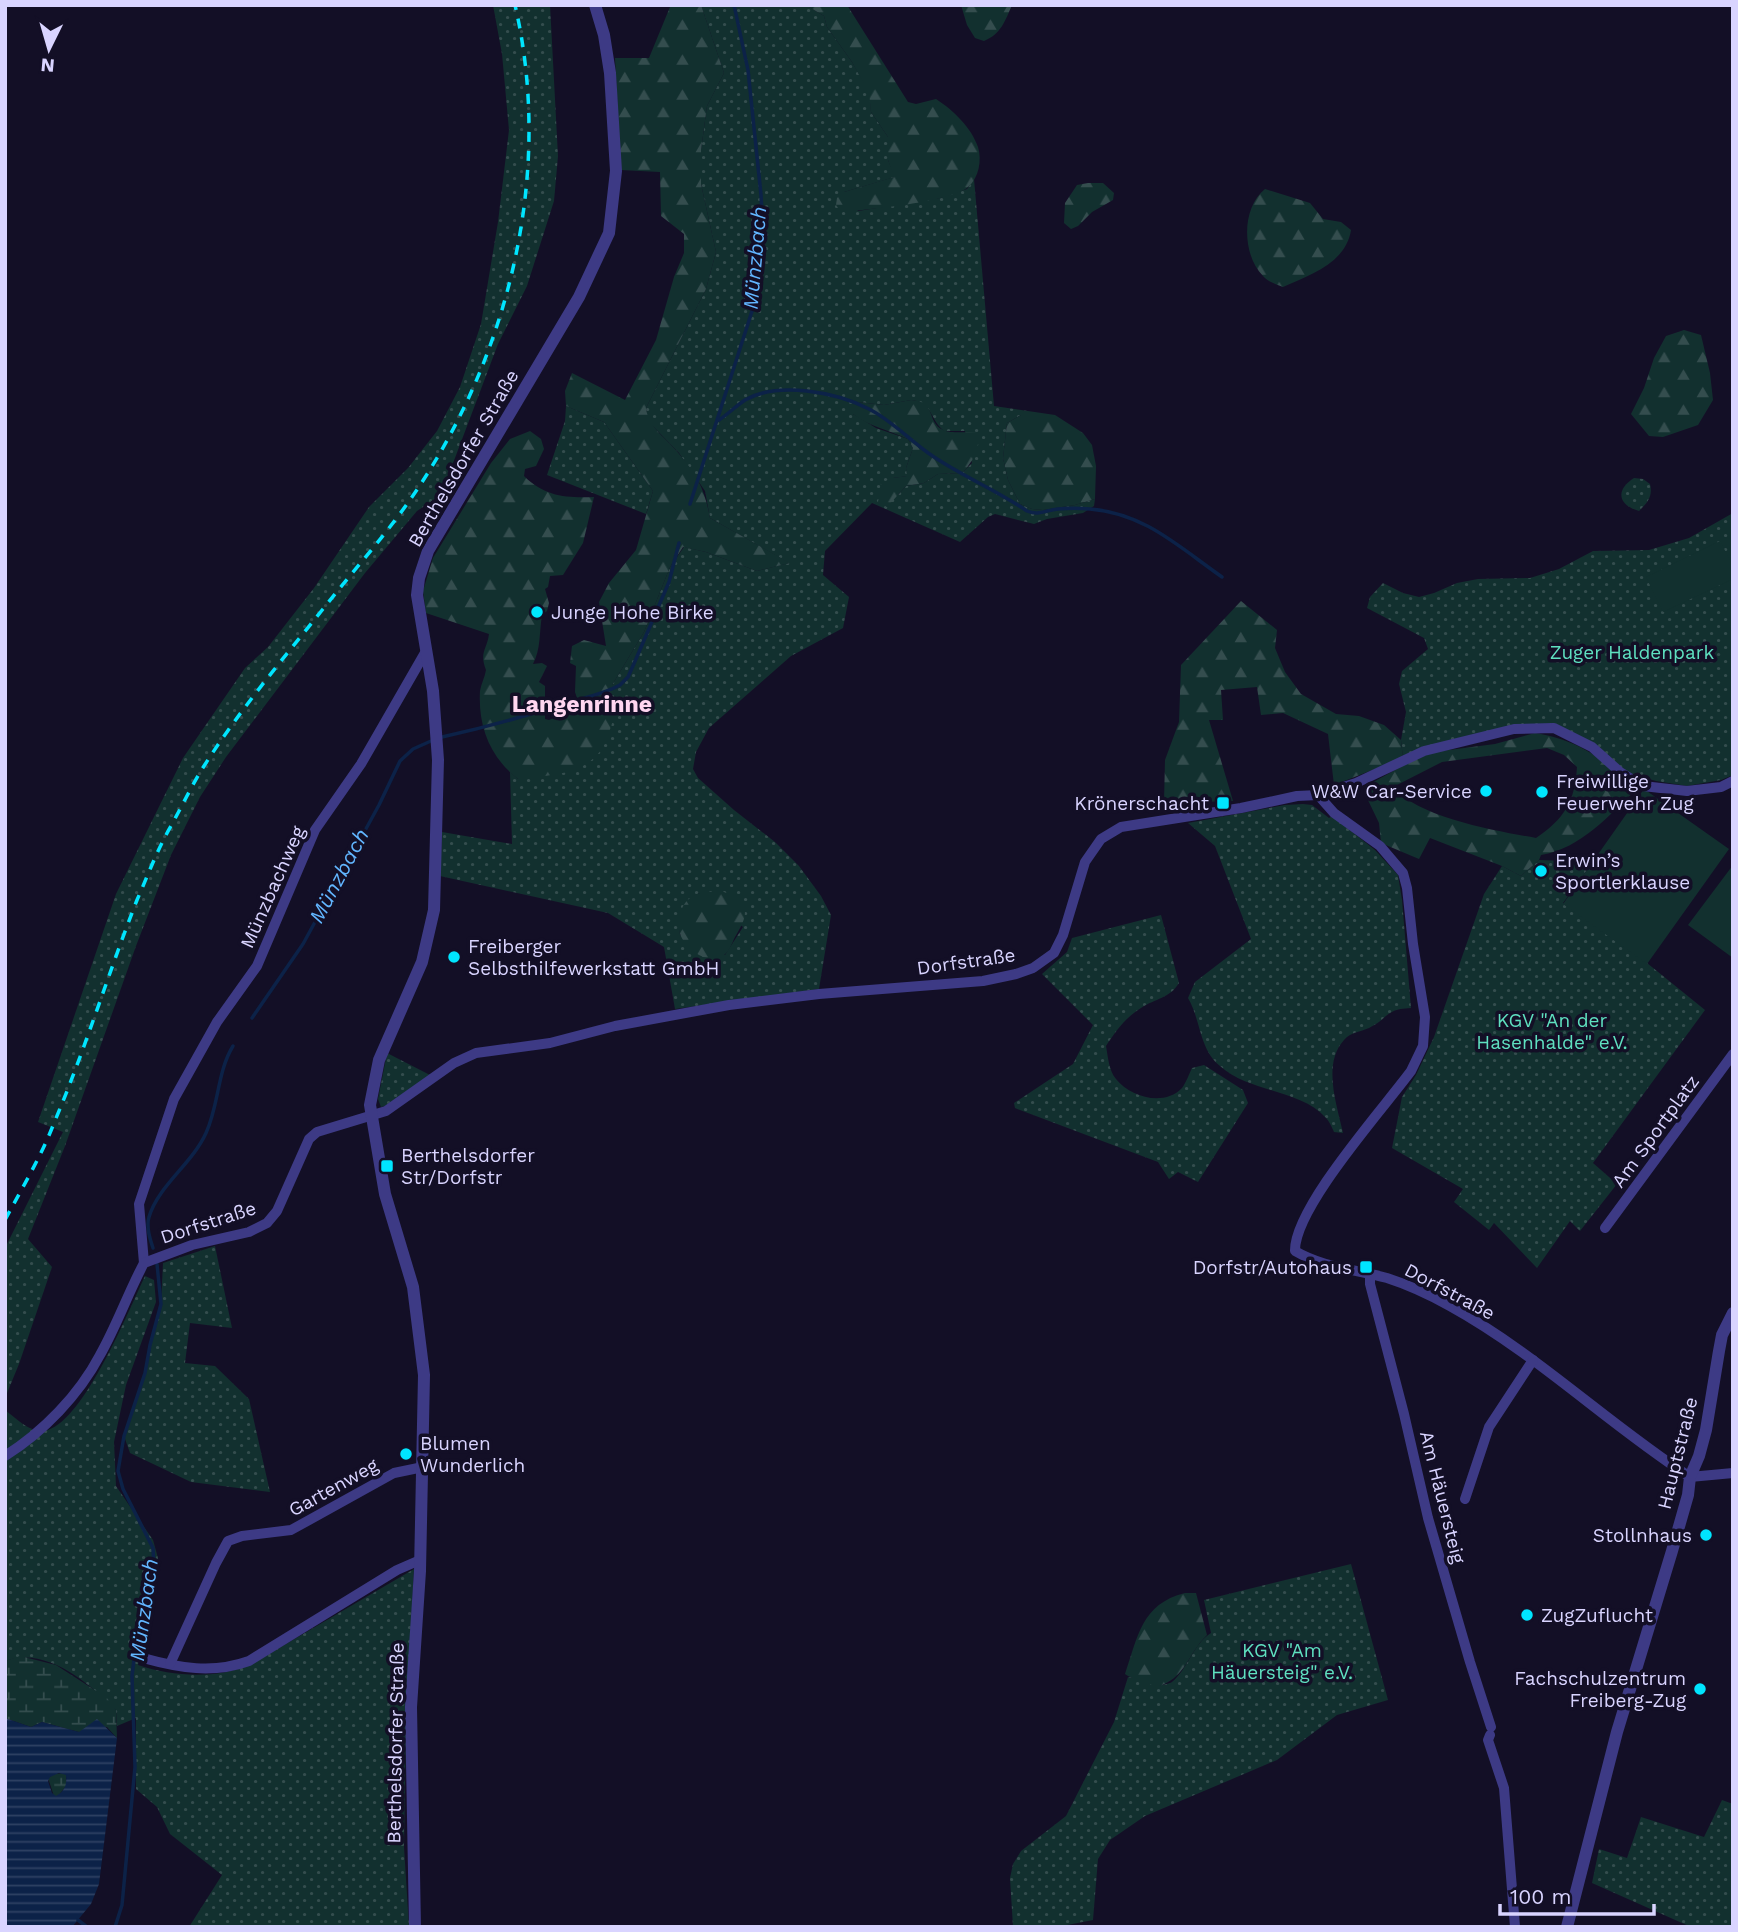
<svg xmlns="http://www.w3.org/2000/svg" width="1738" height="1932" font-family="'Work Sans',sans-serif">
	<defs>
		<pattern id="green-dots" width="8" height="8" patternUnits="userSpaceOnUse" patternTransform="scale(1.75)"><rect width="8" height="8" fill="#12302f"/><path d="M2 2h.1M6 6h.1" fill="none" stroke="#344d4e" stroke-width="1.8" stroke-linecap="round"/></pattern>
		<pattern id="forest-firs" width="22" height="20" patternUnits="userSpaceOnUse" patternTransform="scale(1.75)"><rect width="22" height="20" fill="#12302f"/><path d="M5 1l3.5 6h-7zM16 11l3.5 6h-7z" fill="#344d4e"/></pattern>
		<pattern id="wetland-marsh" width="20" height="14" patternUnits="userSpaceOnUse" patternTransform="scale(1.75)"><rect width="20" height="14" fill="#12302f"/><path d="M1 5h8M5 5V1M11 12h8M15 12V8" fill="none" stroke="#344d4e"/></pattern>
		<pattern id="water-rules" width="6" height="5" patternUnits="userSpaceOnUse" patternTransform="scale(1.75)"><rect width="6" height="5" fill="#0c2248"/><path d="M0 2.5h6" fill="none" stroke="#2f4163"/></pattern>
	</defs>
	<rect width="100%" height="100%" fill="#130f26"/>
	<!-- green -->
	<g fill="url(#green-dots)" fill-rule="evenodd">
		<polygon points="493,5 550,5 558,156 554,201 527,286 498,344 441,495 417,511 365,573 226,757 200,797 171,855 136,946 65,1146 28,1239 52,1267 19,1364 5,1398 5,1248 63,1132 38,1122 116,894 183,758 245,668 268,647 314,588 369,507 408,468 437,431 460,387 481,324 498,222 509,130 502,54"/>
		<path d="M701,5H806L824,16L827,27L852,62L870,93L871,112L888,137V160L895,177L844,192L858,211L940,198L967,189L974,179L994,406L1055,415H1021L1007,423L1003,458L1008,480L1020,504L1032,509L1043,510L1075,505L1095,499L1094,506L1083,513L1047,519L1034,524L995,514L988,517L960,542L872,503L825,551L823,575L849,597L843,628L791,656L709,728L696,752L693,769L698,778L734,810L775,842L799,866L821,896L831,915L819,989L675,1009L664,947L608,913L440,876L442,832L512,844L510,772L518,779L617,708L612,695V685L644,632L670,567L684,547L706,552L757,571L789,563L710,518L705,491L679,453L647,420L646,408L706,289L716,252L701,184V150L707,106L724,73ZM911,400C932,401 930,420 944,431H965L972,463L962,473L938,474L924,483L906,486L898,495L893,478L908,476L906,468L913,448L908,439L876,428L853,414L858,402L884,405ZM700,893L743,927L725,955L680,935C678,917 682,901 700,893Z"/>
		<polygon points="566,406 604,422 653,491 646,514 547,475 565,421"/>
		<path d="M1634,478L1643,479L1650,484C1653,496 1648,502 1639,511C1618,505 1615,490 1634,478Z"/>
		<polygon points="1733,513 1733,775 1721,780 1687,786 1656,781 1622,771 1554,727 1513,726 1403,758 1401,740 1406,712 1399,684 1402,671 1428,649 1424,638 1367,608 1370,597 1383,583 1403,593 1419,597 1434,593 1457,583 1478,579 1530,578 1559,569 1593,551 1649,550 1689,538"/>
		<path d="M1303,804L1312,805L1329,818L1332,816L1375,850L1398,875L1402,900L1411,1008C1385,1009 1389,1018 1369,1028C1360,1032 1351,1032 1344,1040C1322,1064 1337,1105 1343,1133L1334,1132C1332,1127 1329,1121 1326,1118C1300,1089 1250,1093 1220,1066C1199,1049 1201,1020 1188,998L1195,982L1251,939L1215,846L1188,823L1285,805Z"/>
		<polygon points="1539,860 1593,862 1563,903 1647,963 1705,1010 1593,1163 1617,1184 1580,1231 1570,1221 1537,1268 1494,1223 1489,1230 1454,1202 1463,1189 1392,1148 1402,1097 1416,1075 1434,1037 1484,894 1502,866 1521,876"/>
		<path d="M1161,915L1179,983C1169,999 1156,998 1141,1008C1126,1017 1115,1032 1106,1046C1108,1057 1109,1071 1116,1079C1130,1097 1164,1107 1182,1088C1186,1083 1189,1074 1192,1068L1204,1065L1243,1090L1248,1103L1198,1182L1178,1172L1169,1179L1158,1162L1015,1108L1014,1103L1073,1064L1093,1025L1042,974L1067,952L1072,938Z"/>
		<polygon points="387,1053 430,1075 385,1106 381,1107 378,1099"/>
		<polygon points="215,1246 232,1328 190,1323 185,1363 215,1366 249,1399 270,1492 191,1482 130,1453 124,1436 145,1373 150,1345 157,1322 161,1304 163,1263"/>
		<path d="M145,1276L154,1280L156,1302L126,1385L114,1442L116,1486L153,1540L158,1558L138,1665C174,1677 215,1679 250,1665L414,1569L406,1722L404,1847L409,1927H189L222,1875L170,1834L157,1807L136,1789V1718L117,1726L116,1710C89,1683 46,1646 5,1661V1410C17,1419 32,1435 48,1430C85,1418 128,1312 145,1276Z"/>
		<path d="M1351,1564L1388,1700L1337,1715L1277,1760L1145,1816L1110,1840L1098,1859L1093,1920L1057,1927H1013L1010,1878L1013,1864L1021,1851L1066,1816L1114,1722L1128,1677L1142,1679L1156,1686C1161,1685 1169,1684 1172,1682C1188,1669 1193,1644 1211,1633L1204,1600Z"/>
		<polygon points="1722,1800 1733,1804 1733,1927 1691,1927 1592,1883 1599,1849 1627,1858 1641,1817 1704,1837"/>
	</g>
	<!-- forest -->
	<g fill="url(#forest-firs)" fill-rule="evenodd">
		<path d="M674,5H701L724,73L707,106L701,150V184L716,252L706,289L646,408C648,428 668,439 680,455C698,476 705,491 710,518L790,563L757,571L706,552L683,547L670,567L644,632L612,685V695L617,708C613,720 609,734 604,745C588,776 547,775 518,779C490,757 478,727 480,691C481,684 485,677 486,670C479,652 487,650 489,634L426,613L423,591L433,558L491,463L510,439L530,431L541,439L544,449L536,466L525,469L524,476C545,497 567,498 594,497L583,543L563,575L550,576L548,587L545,589L549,603L547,611L542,615C539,633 541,649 533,664L542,663L547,666L539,682L545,686V719L549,720L580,707L575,692L576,666L570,663L572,646L584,640L606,646L599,602L609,583L636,550L653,491L604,422L566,406L565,391L572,373L625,400L656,340L674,277L684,253V234L661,216L660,172L621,170L615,58H649L670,7Z"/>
		<path d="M806,5H847L908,102L916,104L936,99C953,110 971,127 978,147C982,160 979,178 968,187C952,202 865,210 841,212L836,205L837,198L844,192L894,177L888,160V137L871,112L869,93L852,62L827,27L824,16Z"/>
		<path d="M961,5H1012C1005,21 1001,34 984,41L975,38L967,25Z"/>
		<polygon points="1088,183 1103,183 1114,193 1113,200 1092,212 1078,226 1071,229 1064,223 1065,203 1077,185"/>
		<path d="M1265,189L1310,203L1323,219L1341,222L1351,230C1346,263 1310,275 1283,287C1276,284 1268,282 1263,276C1242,255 1241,208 1265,189Z"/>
		<polygon points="1684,330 1701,335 1710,373 1713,400 1698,425 1663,437 1649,436 1631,414 1644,388 1654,358 1666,336"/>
		<path d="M911,400C937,401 926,422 943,430C951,434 968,431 978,433L979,440L975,456L966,469L962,473L938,474L924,483L906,486L887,507L878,502L881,483L893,478L907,476L906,468L913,448L908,439C889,430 870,427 853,414V404L858,402L884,405Z"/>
		<polygon points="1021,415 1055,415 1083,433 1092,445 1096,466 1095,499 1075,505 1043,510 1032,509 1020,504 1008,480 1003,458 1007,423"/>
		<polygon points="1241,601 1277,630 1275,648 1285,672 1301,694 1336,714 1359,716 1384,725 1401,740 1403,758 1334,785 1328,734 1283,713 1261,715 1257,687 1221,690 1223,720 1209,720 1233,801 1164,803 1165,760 1179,722 1181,665"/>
		<path d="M1535,733C1582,741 1601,759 1638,788C1609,815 1582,848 1541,855L1539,860L1521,876L1502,866L1430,838L1419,859L1381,843L1379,823L1367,798L1368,785L1426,753L1495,744ZM1547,748L1564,755L1577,767C1575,802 1564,819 1536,838C1497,831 1419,818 1393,787L1442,762Z"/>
		<path d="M724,892C752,903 748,916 735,937C732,943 729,952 724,955C709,965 690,952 683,940C674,925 679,901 697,894C705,891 715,892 724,892Z"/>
		<path d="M1185,1593H1196L1207,1635C1187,1654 1186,1679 1156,1687C1147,1682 1131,1679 1125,1674C1138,1637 1141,1604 1185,1593Z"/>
	</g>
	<!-- wetland -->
	<g fill="url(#wetland-marsh)">
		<polygon points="20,1656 56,1665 107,1698 116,1710 117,1738 107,1727 79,1732 42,1722 31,1727 5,1718 5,1661"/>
		<polygon points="64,1773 66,1775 66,1786 58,1796 54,1796 48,1778 55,1774"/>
	</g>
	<!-- pitch -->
	<g fill="#12302f">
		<polygon points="1720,541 1733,566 1733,579 1663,612 1646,577"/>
		<polygon points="1644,789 1729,849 1647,964 1563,904"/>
		<polygon points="1733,865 1733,958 1688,925"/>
	</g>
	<!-- water -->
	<path fill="url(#water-rules)" fill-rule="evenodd" d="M5,1718L31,1727L42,1722L79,1732L97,1719L117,1738L99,1884L91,1904L72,1927H5ZM59,1773L66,1775C67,1785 65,1791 56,1796L52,1793L48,1781L50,1777Z"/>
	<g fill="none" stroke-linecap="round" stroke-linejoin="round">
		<!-- stream -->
		<g stroke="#0c2248" stroke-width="3.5">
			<path d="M719,420C728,414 736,406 745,400C778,381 836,392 869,409C893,421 912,443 934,457C964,477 998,491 1027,511C1038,516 1046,510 1058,509C1068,508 1079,508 1090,509C1144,513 1179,547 1222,577"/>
			<polyline points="690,504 754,305 762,214 761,195 748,70 734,5"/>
			<path d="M442,737C483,728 523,717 563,704C582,698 602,695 620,685L628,677L636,659L669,582L679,543"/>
			<polyline points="252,1018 303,944 379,805 400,761 413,749 431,741"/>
			<path d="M153,1248C150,1239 146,1227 149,1217C158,1186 192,1164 206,1133C219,1105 217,1072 233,1046"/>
			<polyline points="78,1920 87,1927"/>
			<polyline points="115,1927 122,1905 135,1767 132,1676 136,1643 148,1608 154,1568 153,1548 123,1489 118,1471 124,1436 145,1373 150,1345 161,1304 157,1264"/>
		</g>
		<!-- minor -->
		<g stroke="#3d3a85" stroke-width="10">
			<path d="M1318,795L1334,813L1380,846L1403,873L1407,888L1413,944L1425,1017L1423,1046L1411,1071C1383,1109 1294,1208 1295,1251C1324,1268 1355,1269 1387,1278C1409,1285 1430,1295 1450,1306C1537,1354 1608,1424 1690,1477L1733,1473"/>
			<polyline points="1605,1228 1733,1054"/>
			<polyline points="144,1263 139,1204 174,1099 217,1022 257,966 315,830 361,764 426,651"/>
			<polyline points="1370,1274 1370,1284 1404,1414 1428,1518 1470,1662 1491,1727"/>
			<path d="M5,1456C43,1432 79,1395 100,1355C117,1325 128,1293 144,1263L192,1245L249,1232L267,1223L277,1211L309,1139L317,1132L386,1111L454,1063L476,1053L550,1043L615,1026L729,1005L819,994L983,981L1016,974L1033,968L1054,953L1063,935L1085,862L1101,839L1121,827L1241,808L1297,796L1318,795L1356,783L1424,751L1514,729L1554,728L1592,747L1620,772L1643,786L1687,791L1721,787L1733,781"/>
			<polyline points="1465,1499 1489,1427 1533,1360"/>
			<path d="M143,1658C179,1668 213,1674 249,1661L397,1570L420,1560"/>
			<polyline points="170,1664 216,1563 228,1541 242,1536 291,1530 394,1473 423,1467"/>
			<polyline points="1490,1735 1488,1740 1504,1788 1515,1927"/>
		</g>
		<!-- tertiary -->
		<g stroke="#3d3a85" stroke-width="12">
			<polyline points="415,1927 411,1707 420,1571 424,1375 413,1287 385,1194 370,1105 379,1060 422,962 434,910 438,760 433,691 417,595 419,578 428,551 579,297 609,233 616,171 610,73 604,35 595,5"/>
			<polyline points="1567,1927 1617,1732 1672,1551 1688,1495 1690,1477 1699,1456 1706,1430 1719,1351 1722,1335 1733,1313"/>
		</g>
		<!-- rail -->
		<path stroke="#00e5ff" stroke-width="3.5" stroke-dasharray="10 9" stroke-linecap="butt" d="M5,1220C22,1188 41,1157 54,1123C85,1050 108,974 137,900C148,875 157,850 171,826C182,806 192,785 204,766C239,711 282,660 323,609C352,572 385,536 412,497C509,357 554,173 515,5"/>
	</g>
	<!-- markers -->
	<g fill="#00e5ff" stroke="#130f26" stroke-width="2.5">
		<circle cx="537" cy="612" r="7"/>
		<circle cx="1486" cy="791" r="7"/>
		<circle cx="1542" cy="792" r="7"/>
		<rect x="1216" y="796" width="14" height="14" rx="3.5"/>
		<circle cx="1541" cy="871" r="7"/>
		<circle cx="454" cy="957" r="7"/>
		<rect x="380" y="1159" width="14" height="14" rx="3.5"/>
		<rect x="1359" y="1260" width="14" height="14" rx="3.5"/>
		<circle cx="406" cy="1454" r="7"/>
		<circle cx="1706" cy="1535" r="7"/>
		<circle cx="1527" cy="1615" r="7"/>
		<circle cx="1700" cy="1689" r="7"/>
	</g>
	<g text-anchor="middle" stroke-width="7" stroke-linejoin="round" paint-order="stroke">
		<!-- street labels -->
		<g font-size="19" fill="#d9d4ff" stroke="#130f26">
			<text transform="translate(463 458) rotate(-60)" y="7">Berthelsdorfer Straße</text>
			<text transform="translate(272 887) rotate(-66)" y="7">Münzbachweg</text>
			<text transform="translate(966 961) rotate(-8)" y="7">Dorfstraße</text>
			<text transform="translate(1655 1131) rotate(-54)" y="7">Am Sportplatz</text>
			<text transform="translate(208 1222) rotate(-18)" y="7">Dorfstraße</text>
			<text transform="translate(1450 1291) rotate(28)" y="7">Dorfstraße</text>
			<text transform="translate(1677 1453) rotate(-76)" y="7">Hauptstraße</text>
			<text transform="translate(333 1487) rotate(-29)" y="7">Gartenweg</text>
			<text transform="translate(1443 1497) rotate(76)" y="7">Am Häuersteig</text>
			<text transform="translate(395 1743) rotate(-89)" y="7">Berthelsdorfer Straße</text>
		</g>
		<!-- poi labels -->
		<g font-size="19" fill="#d9d4ff" stroke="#130f26" text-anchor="start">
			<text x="551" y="619">Junge Hohe Birke</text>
			<text x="1556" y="788">Freiwillige<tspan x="1556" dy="22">Feuerwehr Zug</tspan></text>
			<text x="1472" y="798" text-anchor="end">W&amp;W Car-Service</text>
			<text x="1209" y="810" text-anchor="end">Krönerschacht</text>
			<text x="1555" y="867">Erwin’s<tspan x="1555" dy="22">Sportlerklause</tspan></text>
			<text x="468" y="953">Freiberger<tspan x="468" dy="22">Selbsthilfewerkstatt GmbH</tspan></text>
			<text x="401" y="1162">Berthelsdorfer<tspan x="401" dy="22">Str/Dorfstr</tspan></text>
			<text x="1352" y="1274" text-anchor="end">Dorfstr/Autohaus</text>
			<text x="420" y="1450">Blumen<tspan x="420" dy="22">Wunderlich</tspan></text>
			<text x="1692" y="1542" text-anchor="end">Stollnhaus</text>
			<text x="1541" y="1622">ZugZuflucht</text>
			<text x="1686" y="1685" text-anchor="end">Fachschulzentrum<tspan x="1686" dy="22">Freiberg-Zug</tspan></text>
		</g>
		<!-- park labels -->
		<g font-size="19" fill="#5fe0c0" stroke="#130f26">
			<text x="1632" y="659">Zuger Haldenpark</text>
			<text x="1552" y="1027">KGV "An der<tspan x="1552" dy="22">Hasenhalde" e.V.</tspan></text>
			<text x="1282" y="1657">KGV "Am<tspan x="1282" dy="22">Häuersteig" e.V.</tspan></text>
		</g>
		<!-- water labels -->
		<g font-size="21" font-style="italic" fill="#62b6ff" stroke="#130f26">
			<text transform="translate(755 258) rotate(-85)" y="7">Münzbach</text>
			<text transform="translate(339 876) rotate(-62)" y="7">Münzbach</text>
			<text transform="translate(144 1610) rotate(-82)" y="7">Münzbach</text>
		</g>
		<!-- quarter labels -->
		<g font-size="23" font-weight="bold" fill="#ffd6f0" stroke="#130f26">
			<text x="582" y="712">Langenrinne</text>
		</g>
	</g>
	<!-- border -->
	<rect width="1738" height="1932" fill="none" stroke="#d9d4ff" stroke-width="14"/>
	<!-- north arrow -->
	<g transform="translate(49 49) rotate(185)" stroke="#130f26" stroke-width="5" paint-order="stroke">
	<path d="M0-5L12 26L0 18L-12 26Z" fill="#d9d4ff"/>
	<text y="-10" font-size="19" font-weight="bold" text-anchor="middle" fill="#d9d4ff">N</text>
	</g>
	<!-- scale -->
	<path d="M1500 1904v10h154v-10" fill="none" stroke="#d9d4ff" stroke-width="3.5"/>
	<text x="1510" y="1904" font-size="21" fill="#d9d4ff" stroke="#130f26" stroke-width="5" paint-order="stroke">100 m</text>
</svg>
